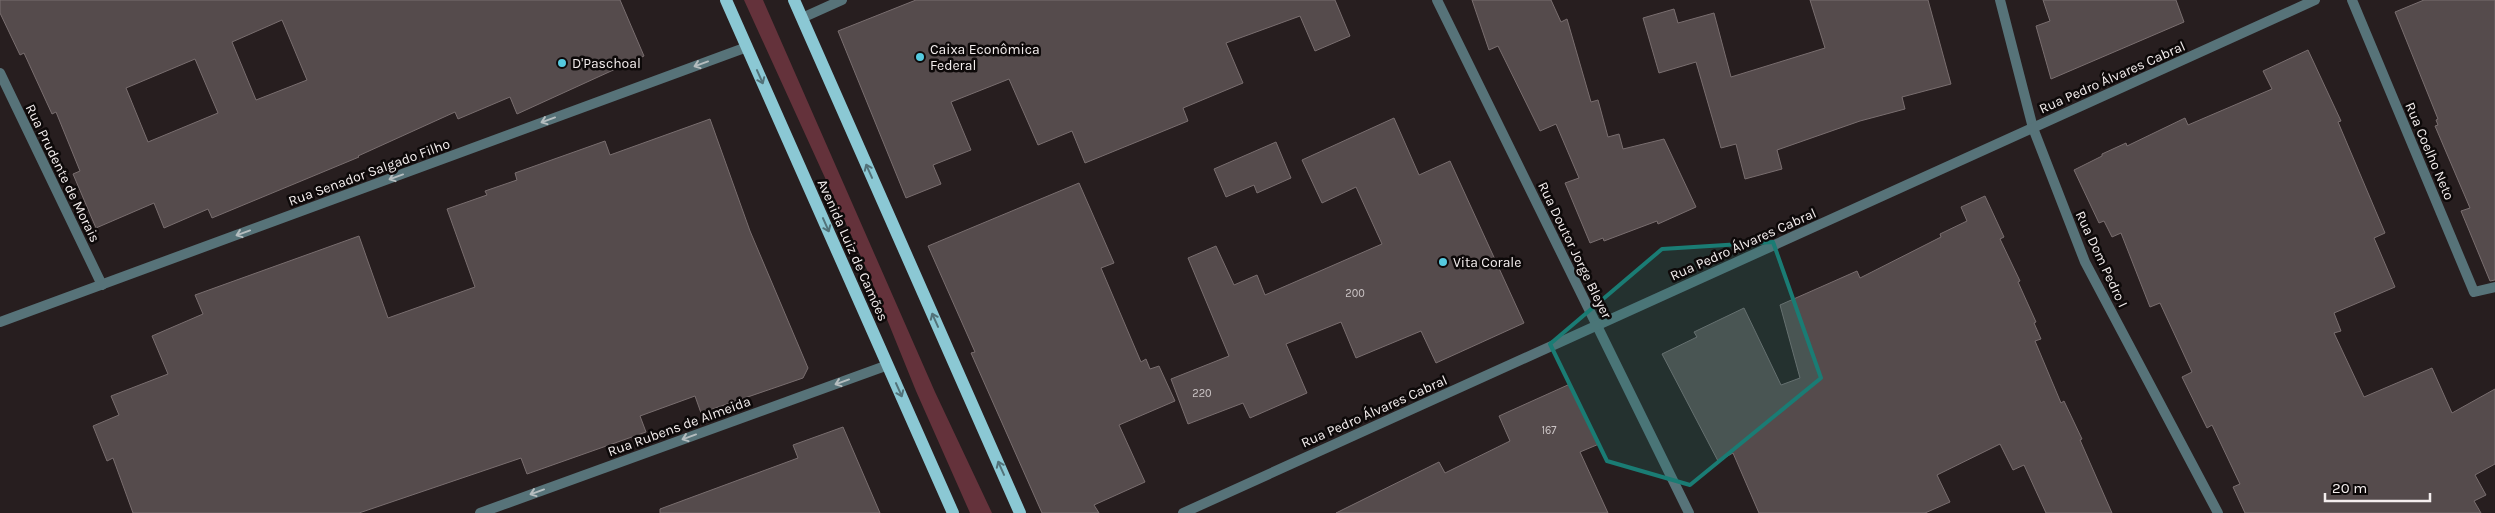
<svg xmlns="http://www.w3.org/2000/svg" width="2495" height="513" font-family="Karla,sans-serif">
	<rect width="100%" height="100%" fill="#271e1f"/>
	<!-- green -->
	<polygon fill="#64323b" points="744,0 763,0 935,392 992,513 970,513 916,391 867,270"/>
	<!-- building -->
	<g fill="#554b4c" stroke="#796e6f" fill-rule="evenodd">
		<path d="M0,0H620L644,56L517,114L510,97L458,119L455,112L358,156L359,157L212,218L208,209L164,228L154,203L96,228L73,174L80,171L56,112L52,114L24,53L20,55L0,13ZM282,20L307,80L256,100L232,42ZM195,59L218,113L148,142L126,88Z"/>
		<polygon points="916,0 1335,0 1350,36 1315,51 1300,16 1226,43 1243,83 1183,108 1188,121 1085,163 1072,131 1038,145 1009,79 951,102 971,150 933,165 941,184 906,198 838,31"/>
		<polygon points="1472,0 1551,0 1561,22 1567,19 1591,102 1598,100 1608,137 1619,134 1623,149 1664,139 1696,207 1658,224 1657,221 1604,241 1603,238 1590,243 1565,183 1579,178 1556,124 1540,131 1498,46 1489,50"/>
		<polygon points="1810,0 1928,0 1951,84 1902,97 1905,109 1860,121 1777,150 1782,169 1745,179 1736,144 1721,148 1696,62 1659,73 1643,18 1674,9 1678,23 1714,13 1731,77 1825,48"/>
		<polygon points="2043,0 2176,0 2184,22 2051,79 2036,26 2050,21"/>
		<polygon points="2424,0 2495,0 2495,280 2490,281 2461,211 2470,208 2435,126 2438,125 2436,120 2438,119 2395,12"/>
		<polygon points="2308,50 2341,121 2338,122 2385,233 2374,238 2395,287 2334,313 2341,331 2334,333 2364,397 2432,368 2452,413 2495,389 2495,464 2475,475 2486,495 2474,501 2481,513 2245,513 2233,487 2240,484 2212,425 2207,428 2182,377 2192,372 2160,303 2150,307 2121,233 2112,237 2104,221 2099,223 2074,170 2102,156 2102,154 2126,143 2127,146 2185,118 2188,125 2272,89 2263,71"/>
		<polygon points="1394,118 1419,175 1450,161 1524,323 1436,363 1421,331 1356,358 1341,322 1286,344 1307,393 1250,418 1243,403 1188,424 1171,379 1229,356 1188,258 1216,246 1234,285 1257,275 1265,295 1382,244 1356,187 1322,203 1302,160"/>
		<polygon points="710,119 750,231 808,368 803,378 701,413 695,396 640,416 646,432 527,474 521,458 359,513 133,513 113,458 107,461 93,426 119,415 111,396 168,374 152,336 203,314 195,295 359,236 388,318 475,287 447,209 487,195 485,191 517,180 515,173 605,141 610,155"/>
		<polygon points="1276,142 1291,178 1257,193 1254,185 1226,197 1214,169"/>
		<polygon points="1079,183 1114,263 1101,268 1141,362 1146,359 1150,369 1159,366 1175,401 1119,425 1145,482 1094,505 1099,513 1042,513 971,353 975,352 928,246"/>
		<polygon points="1985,196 2004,237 2000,239 2020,281 2018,282 2036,322 2034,323 2041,339 2035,341 2061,403 2064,401 2082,439 2080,440 2112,513 2046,513 2024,465 2013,470 2000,444 1937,475 1950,502 1925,513 1759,513 1733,453 1718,461 1662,354 1697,337 1694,332 1744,308 1781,385 1800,378 1780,305 1857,271 1860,278 1941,237 1940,234 1967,221 1961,207"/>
		<polygon points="1570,384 1599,444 1580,452 1608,513 1336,513 1439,462 1445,473 1510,441 1499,416"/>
		<polygon points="843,427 880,513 660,513 660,509 798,458 793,445"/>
	</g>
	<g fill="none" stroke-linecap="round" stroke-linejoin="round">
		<!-- minor -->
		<g stroke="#577379" stroke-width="10">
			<polyline points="1437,0 1689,513"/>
			<polyline points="2000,0 2033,128 2085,262 2218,513"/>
			<polyline points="2352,0 2474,292 2495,287"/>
			<polyline points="0,73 102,285"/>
			<polyline points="0,322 747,47"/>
			<polyline points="480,513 888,365"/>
			<polyline points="1183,513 2315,0"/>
		</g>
		<!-- tertiary -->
		<polyline stroke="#577379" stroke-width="10" points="802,18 842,0"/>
		<!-- primary -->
		<g stroke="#8bc8d4" stroke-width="12">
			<polyline points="726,0 953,513"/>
			<polyline points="794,0 1020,513"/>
		</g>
	</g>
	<!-- one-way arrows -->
	<defs><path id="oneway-shaft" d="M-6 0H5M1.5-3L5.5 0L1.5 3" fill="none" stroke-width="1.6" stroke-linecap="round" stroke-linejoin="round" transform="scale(1.25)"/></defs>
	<g stroke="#b5bdbf">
		<use href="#oneway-shaft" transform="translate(701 64) rotate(160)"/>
		<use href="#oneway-shaft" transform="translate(548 120) rotate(160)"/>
		<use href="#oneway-shaft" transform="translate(396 177) rotate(160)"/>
		<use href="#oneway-shaft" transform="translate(243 233) rotate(160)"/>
		<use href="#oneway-shaft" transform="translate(842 382) rotate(160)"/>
		<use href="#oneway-shaft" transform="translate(689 437) rotate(160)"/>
		<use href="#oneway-shaft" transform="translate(537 492) rotate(160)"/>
	</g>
	<g stroke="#527279">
		<use href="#oneway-shaft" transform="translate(760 77) rotate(66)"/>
		<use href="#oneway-shaft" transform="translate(869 171) rotate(-114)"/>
		<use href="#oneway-shaft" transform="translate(826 225) rotate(66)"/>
		<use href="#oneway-shaft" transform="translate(935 320) rotate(-114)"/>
		<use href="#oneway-shaft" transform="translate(899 390) rotate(66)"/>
		<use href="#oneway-shaft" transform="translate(1001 468) rotate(-114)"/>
	</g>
	<!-- marked area -->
	<path fill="#1a7c74" fill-opacity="0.2" stroke="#1a7c74" stroke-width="4" stroke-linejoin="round" d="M1773,242L1821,378L1690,485L1607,461L1550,344L1662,249Z"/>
	<!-- markers -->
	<g fill="#55cadf" stroke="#0d0909" stroke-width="2">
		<circle cx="920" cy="57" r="5"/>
		<circle cx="562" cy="63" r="5"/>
		<circle cx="1443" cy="262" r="5"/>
	</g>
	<g text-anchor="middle" stroke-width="5" stroke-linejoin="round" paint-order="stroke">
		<!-- number labels -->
		<g font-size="11" fill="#ccc5c6">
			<text x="1355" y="297">200</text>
			<text x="1202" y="397">220</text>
			<text x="1549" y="434">167</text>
		</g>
		<!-- poi labels -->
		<g font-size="14" fill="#f4eeee" stroke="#0d0909" text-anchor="start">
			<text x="930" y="54">Caixa Econômica<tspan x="930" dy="16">Federal</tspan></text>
			<text x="572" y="68">D'Paschoal</text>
			<text x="1453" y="267">Vita Corale</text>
		</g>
		<!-- street labels -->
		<g font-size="14" fill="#f4eeee" stroke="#0d0909">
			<text transform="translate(2112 77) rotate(-24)" y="5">Rua Pedro Álvares Cabral</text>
			<text transform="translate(2430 151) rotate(67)" y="5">Rua Coelho Neto</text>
			<text transform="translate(369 172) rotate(-20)" y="5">Rua Senador Salgado Filho</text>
			<text transform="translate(63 173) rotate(64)" y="5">Rua Prudente de Morais</text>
			<text transform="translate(1743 244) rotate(-24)" y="5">Rua Pedro Álvares Cabral</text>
			<text transform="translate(853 250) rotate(66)" y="5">Avenida Luiz de Camões</text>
			<text transform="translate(1575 250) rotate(64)" y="5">Rua Doutor Jorge Bleyer</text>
			<text transform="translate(2102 259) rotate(65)" y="5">Rua Dom Pedro I</text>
			<text transform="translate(1374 411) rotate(-24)" y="5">Rua Pedro Álvares Cabral</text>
			<text transform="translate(679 426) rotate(-20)" y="5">Rua Rubens de Almeida</text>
		</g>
	</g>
	<!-- scale -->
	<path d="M2325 493v8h105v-8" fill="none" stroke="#f4eeee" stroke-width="2.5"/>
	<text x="2332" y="493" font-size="15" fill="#f4eeee" stroke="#0d0909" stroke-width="4" paint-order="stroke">20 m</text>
</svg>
